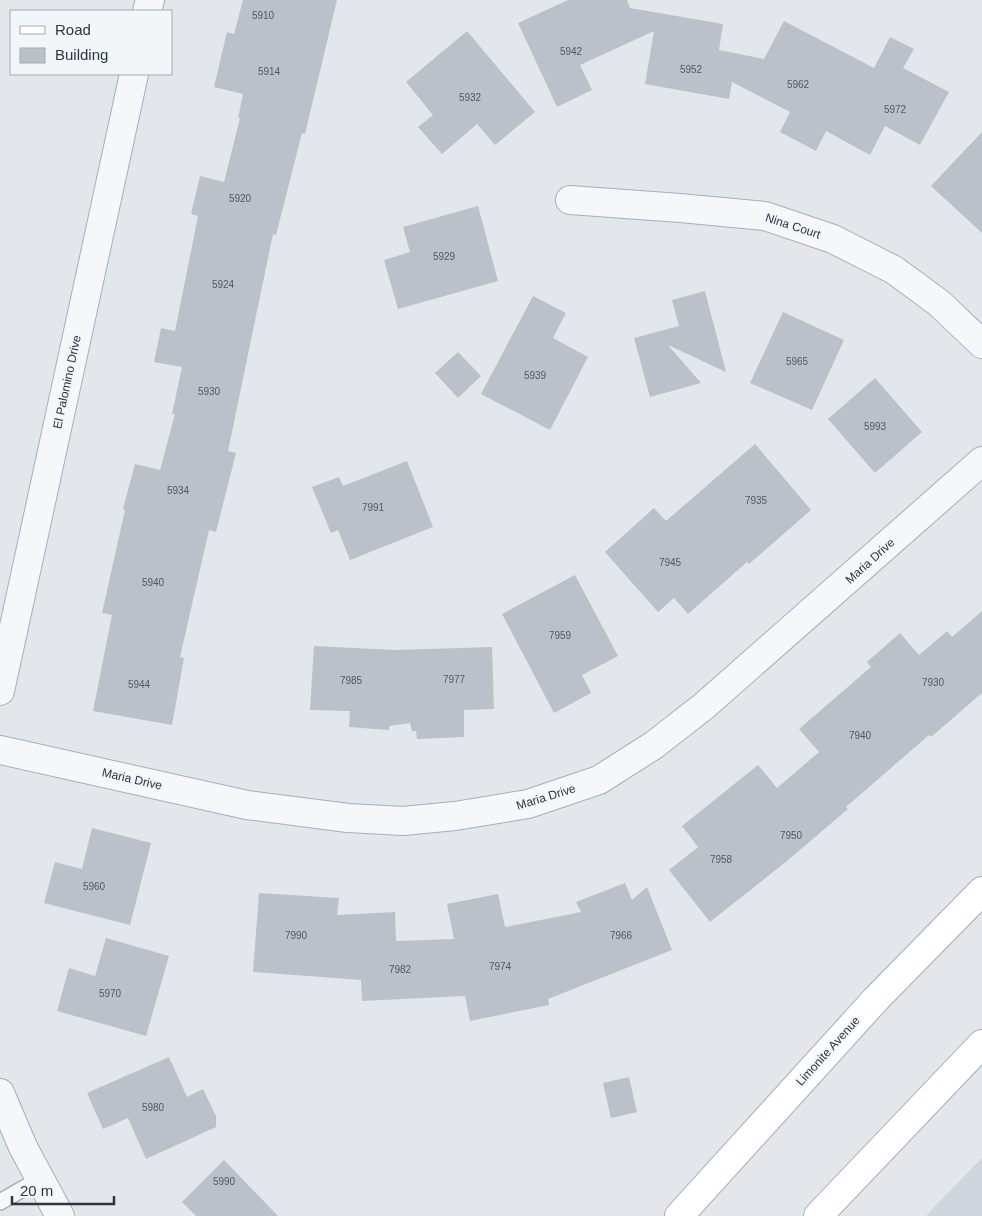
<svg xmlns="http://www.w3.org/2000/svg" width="982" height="1216" font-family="Arial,sans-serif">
	<rect width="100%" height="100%" fill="#e3e7eb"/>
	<!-- built -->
	<polygon fill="#d1d6de" points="982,1158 982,1216 926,1216 935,1206"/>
	<!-- building -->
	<g fill="#bac1c9">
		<polygon points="243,0 337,0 305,134 302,133 276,235 273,234 228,451 236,453 216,532 209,530 180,657 184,658 172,725 93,711 112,615 102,613 125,510 123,509 135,464 160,470 175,414 172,414 182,367 154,362 161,328 175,331 198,216 191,214 200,176 224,182 240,118 238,118 243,94 214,87 227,32 234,34"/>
		<polygon points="568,0 627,0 630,8 723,24 719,50 764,59 784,21 874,68 890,37 914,49 903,68 949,92 920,145 885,126 870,155 826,131 816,151 780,132 790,112 732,82 729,99 645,84 654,31 580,65 592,90 557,107 518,23"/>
		<polygon points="467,31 535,112 495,145 477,124 442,154 418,127 433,115 406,82"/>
		<polygon points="982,132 982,233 931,186"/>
		<polygon points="478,206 498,281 398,309 384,260 410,252 403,227"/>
		<polygon points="705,291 726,372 668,345 701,383 650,397 634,338 679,326 672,300"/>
		<polygon points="533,296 566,313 553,338 588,357 550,430 481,394"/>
		<polygon points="783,312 844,340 812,410 750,383"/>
		<polygon points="458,352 481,376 458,398 435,373"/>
		<polygon points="875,378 922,432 875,473 828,419"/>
		<polygon points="755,444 811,510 749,564 747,562 688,614 674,598 658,612 605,552 654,508 666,521"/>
		<polygon points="407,461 433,527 350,560 338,530 331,533 312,487 339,477 343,486"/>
		<polygon points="575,575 618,656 582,675 591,693 554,713 502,614"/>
		<polygon points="982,611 982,693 931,737 929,735 846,807 848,809 787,861 710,922 669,870 698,847 682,826 758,765 777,788 819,752 799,729 871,667 867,662 900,633 919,655 947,631 952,637"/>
		<polygon points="314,646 395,650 492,647 494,709 464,710 464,737 417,739 416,731 412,731 410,723 389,726 389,730 349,727 350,711 310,710"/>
		<polygon points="92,828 151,843 130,925 44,903 55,862 82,869"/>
		<polygon points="625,883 632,900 647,887 672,950 548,999 549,1005 470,1021 465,996 362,1001 361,980 253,972 259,893 339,898 337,915 395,912 396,941 454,939 447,904 498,894 505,927 581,912 576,902"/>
		<polygon points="106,938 169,956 146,1036 57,1011 69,968 95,976"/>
		<polygon points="169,1057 187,1097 203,1089 216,1116 216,1127 146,1159 128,1118 103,1129 87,1093"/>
		<polygon points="629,1077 637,1112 611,1118 603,1083"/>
		<polygon points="224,1160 278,1216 196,1216 182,1202"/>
	</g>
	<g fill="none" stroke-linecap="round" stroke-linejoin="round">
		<!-- service casing -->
		<g stroke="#a8aeb6" stroke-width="18">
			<polyline id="service" points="0,1202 40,1179"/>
		</g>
		<!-- minor casing -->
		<g stroke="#a8aeb6" stroke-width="30">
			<g id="minor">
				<polyline points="147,11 150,0"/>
				<polyline points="570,200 680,208 765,216 833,239 894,270 939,303 982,344"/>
				<polyline points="0,691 134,74"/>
				<polyline points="0,750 247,805 348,818 403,821 455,816 528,804 599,780 654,745 704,706 982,461"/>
				<polyline points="0,1093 23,1147 60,1216"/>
			</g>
		</g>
		<!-- primary casing -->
		<g stroke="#a2adb8" stroke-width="30">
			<g id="primary">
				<polyline points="679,1216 876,999 982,891"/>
				<polyline points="818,1216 982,1044"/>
			</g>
		</g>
		<!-- service -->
		<use href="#service" stroke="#f6f7f9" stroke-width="15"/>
		<!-- minor -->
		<use href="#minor" stroke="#f6f7f9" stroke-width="28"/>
		<!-- primary -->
		<use href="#primary" stroke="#fff" stroke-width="28"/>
	</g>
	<g text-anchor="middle" stroke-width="4.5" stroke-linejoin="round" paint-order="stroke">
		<!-- number labels -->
		<g font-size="10" fill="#4e5965">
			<text x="263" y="19">5910</text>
			<text x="571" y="55">5942</text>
			<text x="691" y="73">5952</text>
			<text x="269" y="75">5914</text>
			<text x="798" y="88">5962</text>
			<text x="470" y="101">5932</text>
			<text x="895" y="113">5972</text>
			<text x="240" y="202">5920</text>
			<text x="444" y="260">5929</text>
			<text x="223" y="288">5924</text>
			<text x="797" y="365">5965</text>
			<text x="535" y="379">5939</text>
			<text x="209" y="395">5930</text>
			<text x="875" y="430">5993</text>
			<text x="178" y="494">5934</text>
			<text x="756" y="504">7935</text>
			<text x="373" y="511">7991</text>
			<text x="670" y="566">7945</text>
			<text x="153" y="586">5940</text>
			<text x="560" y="639">7959</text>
			<text x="454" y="683">7977</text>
			<text x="351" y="684">7985</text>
			<text x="933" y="686">7930</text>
			<text x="139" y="688">5944</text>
			<text x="860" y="739">7940</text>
			<text x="791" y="839">7950</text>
			<text x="721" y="863">7958</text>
			<text x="94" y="890">5960</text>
			<text x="296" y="939">7990</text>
			<text x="621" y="939">7966</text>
			<text x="500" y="970">7974</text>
			<text x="400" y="973">7982</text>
			<text x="110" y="997">5970</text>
			<text x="153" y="1111">5980</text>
			<text x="224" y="1185">5990</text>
		</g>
		<!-- street labels -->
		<g font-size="12" fill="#2a3644" stroke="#f3f6f9">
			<text transform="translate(793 226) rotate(18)" y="4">Nina Court</text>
			<text transform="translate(67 382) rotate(-78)" y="4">El Palomino Drive</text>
			<text transform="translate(870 561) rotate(-42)" y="4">Maria Drive</text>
			<text transform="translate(132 779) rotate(13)" y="4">Maria Drive</text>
			<text transform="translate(546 797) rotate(-17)" y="4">Maria Drive</text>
			<text transform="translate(828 1051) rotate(-48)" y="4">Limonite Avenue</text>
		</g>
	</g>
	<!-- legend -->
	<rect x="10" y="10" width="162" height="65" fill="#f3f6f9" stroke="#a3a9b1"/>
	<rect x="20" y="26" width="25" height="8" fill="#ffffff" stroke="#a3a9b1"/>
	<text x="55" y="35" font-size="15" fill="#2a3644">Road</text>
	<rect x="20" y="48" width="25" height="15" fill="#bac1c9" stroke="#a3a9b1"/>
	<text x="55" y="60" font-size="15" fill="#2a3644">Building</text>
	<!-- scale -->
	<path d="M12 1196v8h102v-8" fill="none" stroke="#2a3644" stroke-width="2.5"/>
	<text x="20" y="1196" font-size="15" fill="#2a3644" stroke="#f3f6f9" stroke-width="4" paint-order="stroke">20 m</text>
</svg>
